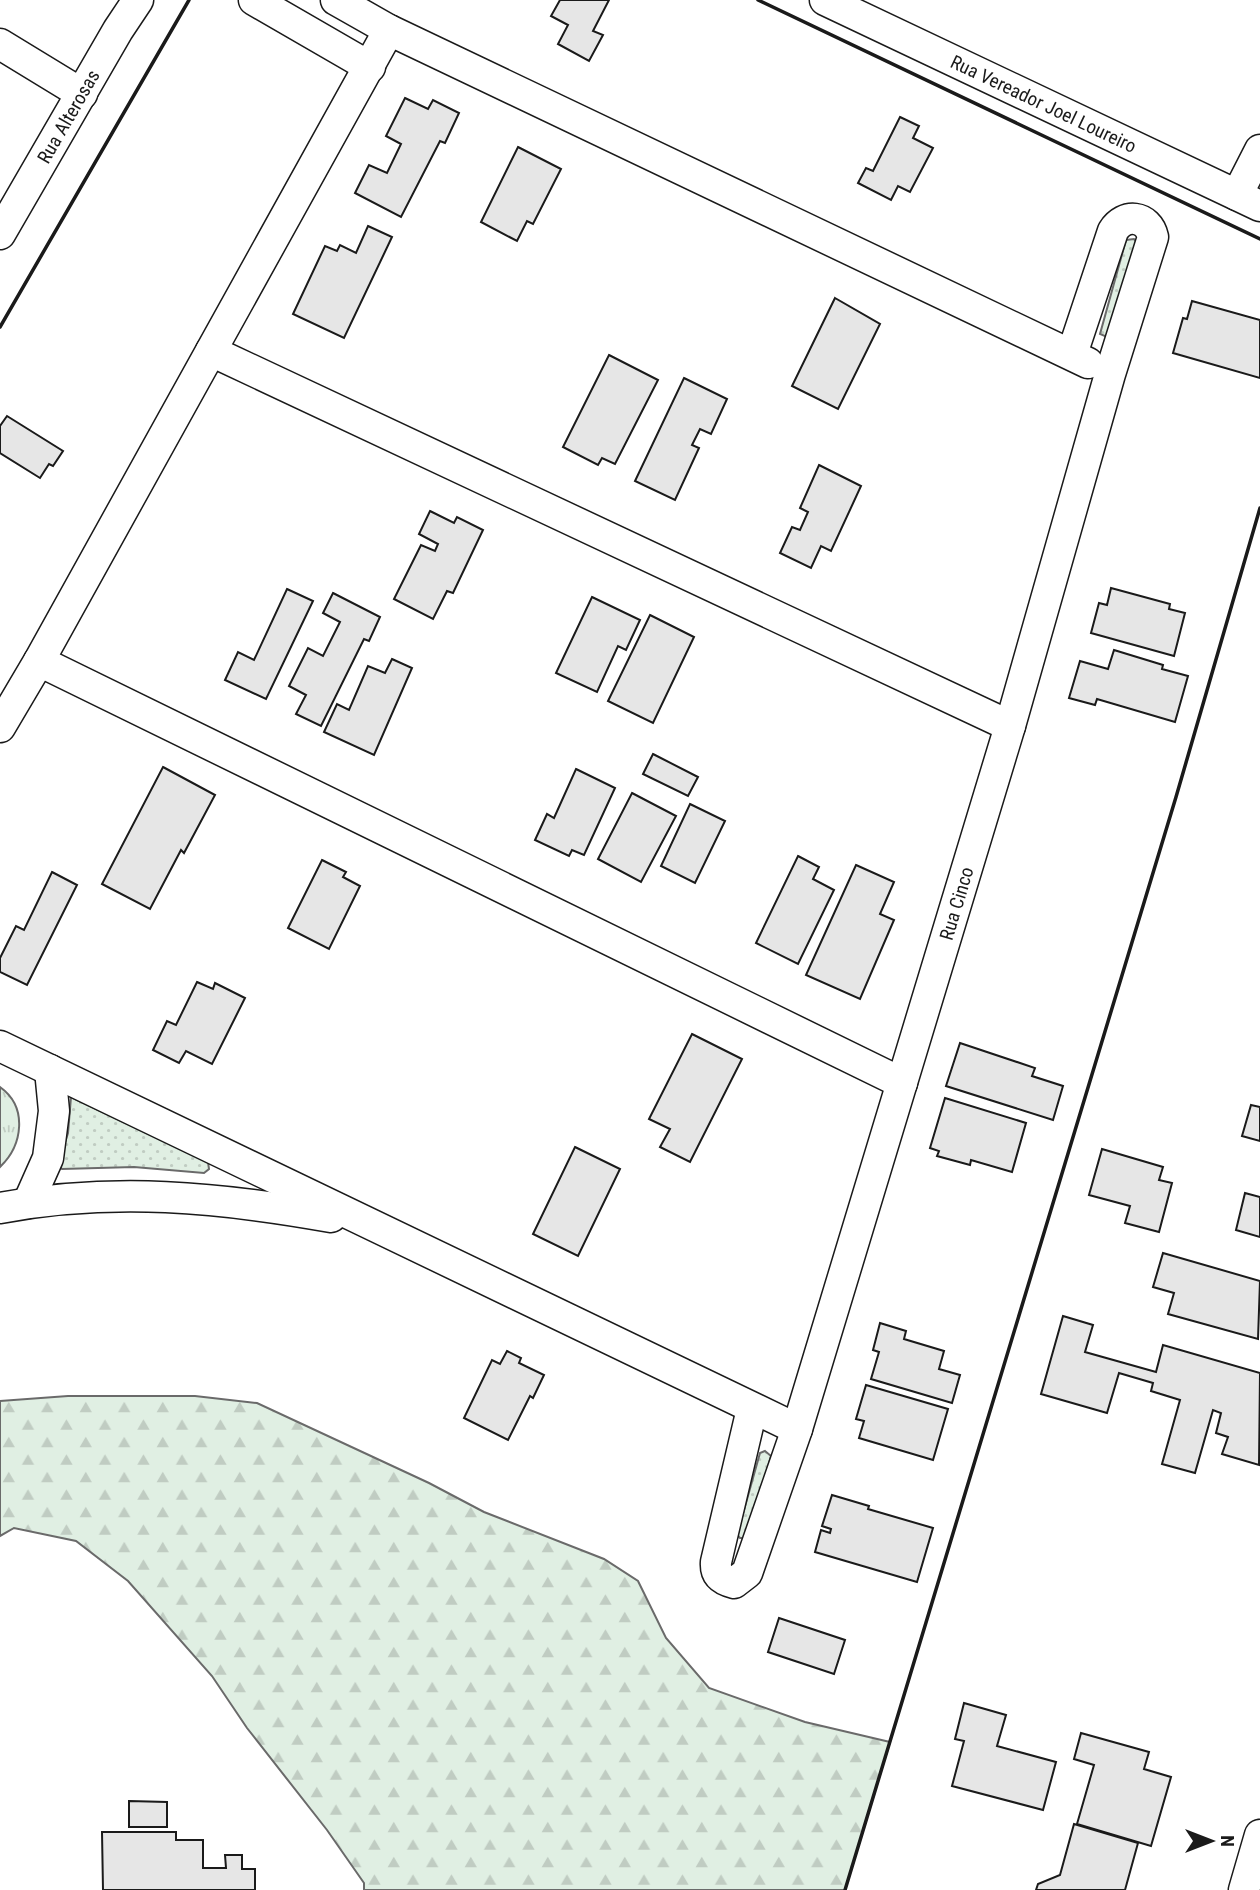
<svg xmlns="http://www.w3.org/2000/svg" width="1260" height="1890" font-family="'Roboto Condensed',sans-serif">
	<defs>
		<pattern id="grass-dots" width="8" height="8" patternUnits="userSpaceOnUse" patternTransform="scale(1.75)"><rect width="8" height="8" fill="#e0efe3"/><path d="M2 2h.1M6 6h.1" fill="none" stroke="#c0ccc2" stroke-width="1.8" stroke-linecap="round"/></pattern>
		<pattern id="forest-firs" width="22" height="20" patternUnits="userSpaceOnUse" patternTransform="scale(1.75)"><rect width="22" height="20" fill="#e0efe3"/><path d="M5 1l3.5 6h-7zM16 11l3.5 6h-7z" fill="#c0ccc2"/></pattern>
		<pattern id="park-tufts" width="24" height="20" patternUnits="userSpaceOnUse" patternTransform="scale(1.75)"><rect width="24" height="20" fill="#e0efe3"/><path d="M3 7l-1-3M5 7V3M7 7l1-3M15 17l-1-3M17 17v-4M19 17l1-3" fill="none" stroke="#c0ccc2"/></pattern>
	</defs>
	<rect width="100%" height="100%" fill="#fff"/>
	<!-- grass -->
	<g fill="url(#grass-dots)" stroke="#6a6a6a" stroke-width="2">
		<polygon points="1134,239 1137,243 1107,337 1100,334 1126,240"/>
		<polygon points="71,1097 208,1162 209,1169 204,1173 134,1167 62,1169 58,1165 68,1133"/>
		<polygon points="765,1451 771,1456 748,1538 740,1538 737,1535 760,1453"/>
	</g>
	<!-- forest -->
	<polygon fill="url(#forest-firs)" stroke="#6a6a6a" stroke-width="2" points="68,1396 195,1396 257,1403 429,1483 484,1512 604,1559 638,1581 666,1638 709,1688 805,1722 890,1742 845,1890 364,1890 364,1883 327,1830 247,1728 212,1676 128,1581 76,1541 14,1528 0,1536 0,1401"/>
	<!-- park -->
	<path fill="url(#park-tufts)" stroke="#6a6a6a" stroke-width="2" d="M0,1087C28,1107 23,1145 0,1167Z"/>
	<!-- building -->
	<g fill="#e6e6e6" stroke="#1a1a1a" stroke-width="2">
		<polygon points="560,0 609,0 593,31 603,35 589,61 558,44 568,25 551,16"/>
		<polygon points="405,98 428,109 433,100 459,113 445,143 440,141 401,217 355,193 369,165 387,173 401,144 386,136"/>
		<polygon points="900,117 919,126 913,138 933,148 910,192 898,186 891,200 858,183 866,168 873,171"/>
		<polygon points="518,147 561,169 533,224 527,221 517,241 481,222"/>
		<polygon points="368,226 392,237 344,338 293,314 325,246 337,251 340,245 356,253"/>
		<polygon points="835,298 880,324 838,409 792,386"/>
		<polygon points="1192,301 1260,320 1260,378 1173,353 1183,318 1187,319"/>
		<polygon points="609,355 658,380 615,464 602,458 598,465 563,447"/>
		<polygon points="684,378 727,399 711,434 700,429 692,445 699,448 675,500 635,481"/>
		<polygon points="7,416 63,451 53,466 49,464 40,478 0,453 0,426"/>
		<polygon points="819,465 861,486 831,551 821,546 811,568 780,553 792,527 800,530 808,512 800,508"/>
		<polygon points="430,511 454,523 457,517 483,530 453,593 447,591 433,619 394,599 421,545 435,551 438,544 419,534"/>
		<polygon points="1111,588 1170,604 1169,609 1185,613 1174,656 1091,633 1099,603 1107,605"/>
		<polygon points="287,589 313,601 266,699 225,680 238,652 254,660"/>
		<polygon points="333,593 380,617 369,641 364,639 321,726 296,714 306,695 289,686 308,648 323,656 340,622 323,613"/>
		<polygon points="592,597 640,620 626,650 618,646 597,692 556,673"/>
		<polygon points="650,615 694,637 653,723 608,701"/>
		<polygon points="1114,650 1163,665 1162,669 1188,676 1175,722 1097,699 1095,705 1069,698 1080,661 1108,669"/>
		<polygon points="392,659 412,668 374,755 324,732 337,704 349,710 368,666 385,673"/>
		<polygon points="653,754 698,777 688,796 643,774"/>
		<polygon points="163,767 215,795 184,853 181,850 150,909 102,884"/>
		<polygon points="576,769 615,788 584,855 572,850 569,856 535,840 547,814 554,818"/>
		<polygon points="632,793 676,816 641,882 598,859"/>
		<polygon points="690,804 725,821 695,883 661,866"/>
		<polygon points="798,856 819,867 813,879 834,890 798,964 756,943"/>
		<polygon points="322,860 346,872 343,877 360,886 329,949 288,928"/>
		<polygon points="856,865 894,882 880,914 894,920 860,999 806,975"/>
		<polygon points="52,872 77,885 27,985 0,972 0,958 16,926 24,930"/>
		<polygon points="197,982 213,989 215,983 245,998 212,1064 186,1051 179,1063 153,1050 167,1021 176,1025"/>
		<polygon points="692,1034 742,1059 690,1162 660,1147 670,1129 649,1119"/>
		<polygon points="960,1043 1035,1068 1032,1076 1063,1086 1053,1120 946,1086"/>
		<polygon points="945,1098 1026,1123 1012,1172 971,1160 970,1165 937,1156 939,1151 930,1148"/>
		<polygon points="1251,1105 1260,1107 1260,1141 1242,1136"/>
		<polygon points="575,1147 620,1169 578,1256 533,1234"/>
		<polygon points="1102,1149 1163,1167 1159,1180 1172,1183 1159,1232 1125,1223 1130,1206 1089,1195"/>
		<polygon points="1245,1193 1260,1197 1260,1237 1236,1230"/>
		<polygon points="1163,1253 1260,1281 1258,1339 1168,1314 1174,1293 1153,1287"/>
		<polygon points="1063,1316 1093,1325 1085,1352 1156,1372 1163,1345 1260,1373 1259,1465 1222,1454 1228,1437 1216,1433 1221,1413 1213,1410 1195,1473 1162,1464 1180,1400 1151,1391 1153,1383 1119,1373 1107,1413 1041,1394"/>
		<polygon points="880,1323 906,1331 904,1339 944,1351 939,1369 960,1375 952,1403 871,1379 879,1352 873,1350"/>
		<polygon points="507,1351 521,1358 519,1363 544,1375 533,1398 530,1396 508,1440 464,1418 492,1360 500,1364"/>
		<polygon points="866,1385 948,1409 933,1460 859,1438 864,1421 856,1419"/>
		<polygon points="832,1495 869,1506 868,1509 933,1528 917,1582 815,1552 821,1530 830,1533 831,1529 822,1526"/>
		<polygon points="779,1618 845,1640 834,1674 768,1652"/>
		<polygon points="964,1703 1006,1715 997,1746 1056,1762 1043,1810 952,1786 964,1741 955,1739"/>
		<polygon points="1081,1733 1149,1752 1144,1769 1171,1777 1151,1846 1077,1824 1094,1765 1074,1759"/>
		<polygon points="129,1801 167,1802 167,1827 129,1827"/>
		<polygon points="1074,1824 1138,1843 1125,1890 1036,1890 1038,1884 1060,1875"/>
		<polygon points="102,1832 176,1832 176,1840 203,1840 203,1868 226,1868 225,1855 242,1855 242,1869 255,1869 255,1890 103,1890"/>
	</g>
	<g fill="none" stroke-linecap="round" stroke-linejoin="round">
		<!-- minor casing -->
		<g stroke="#1a1a1a" stroke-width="33">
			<g id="minor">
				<polyline points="254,0 370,67"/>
				<polyline points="336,0 389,30 1088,363"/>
				<path id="s1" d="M825,0L1260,206"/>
				<polyline points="0,44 82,94"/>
				<polyline points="1237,195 1260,150"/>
				<path id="s2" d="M0,234L118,30L138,0"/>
				<polyline points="211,351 1010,726"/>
				<polyline points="39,661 902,1083"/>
				<polyline points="0,727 39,661 389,30"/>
				<polyline points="0,1046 797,1429"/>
				<polyline points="28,1203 48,1158 54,1111 50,1070"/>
				<path d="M0,1208C113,1187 219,1197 331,1217"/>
				<path id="s3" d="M752,1409L716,1562C715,1575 722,1580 734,1583L747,1573L797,1429L1010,726L1110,374L1153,237C1148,215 1124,213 1113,231L1072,354"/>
				<polyline points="1244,1890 1260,1835"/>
			</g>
		</g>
		<!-- minor -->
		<use href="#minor" stroke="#fff" stroke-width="30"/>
		<!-- wall -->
		<g stroke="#1a1a1a" stroke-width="3.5">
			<polyline points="758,0 1260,239"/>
			<polyline points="0,327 189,0"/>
			<polyline points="845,1890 1176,797 1260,508"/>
		</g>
	</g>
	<g text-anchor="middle" stroke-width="5" stroke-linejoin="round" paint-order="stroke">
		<!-- street labels -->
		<g font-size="19" fill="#1a1a1a" stroke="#fff">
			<text dy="7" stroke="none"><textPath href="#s1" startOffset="242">Rua Vereador Joel Loureiro</textPath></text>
			<text dy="7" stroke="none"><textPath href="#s2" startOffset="136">Rua Alterosas</textPath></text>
			<text dy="7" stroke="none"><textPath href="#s3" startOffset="906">Rua Cinco</textPath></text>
		</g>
	</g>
	<!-- north arrow -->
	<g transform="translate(1211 1841) rotate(90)" stroke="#ffffff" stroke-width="5" paint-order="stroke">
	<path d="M0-5L12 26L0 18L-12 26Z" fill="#1a1a1a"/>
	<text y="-10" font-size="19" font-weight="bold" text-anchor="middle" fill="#1a1a1a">N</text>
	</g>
</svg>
